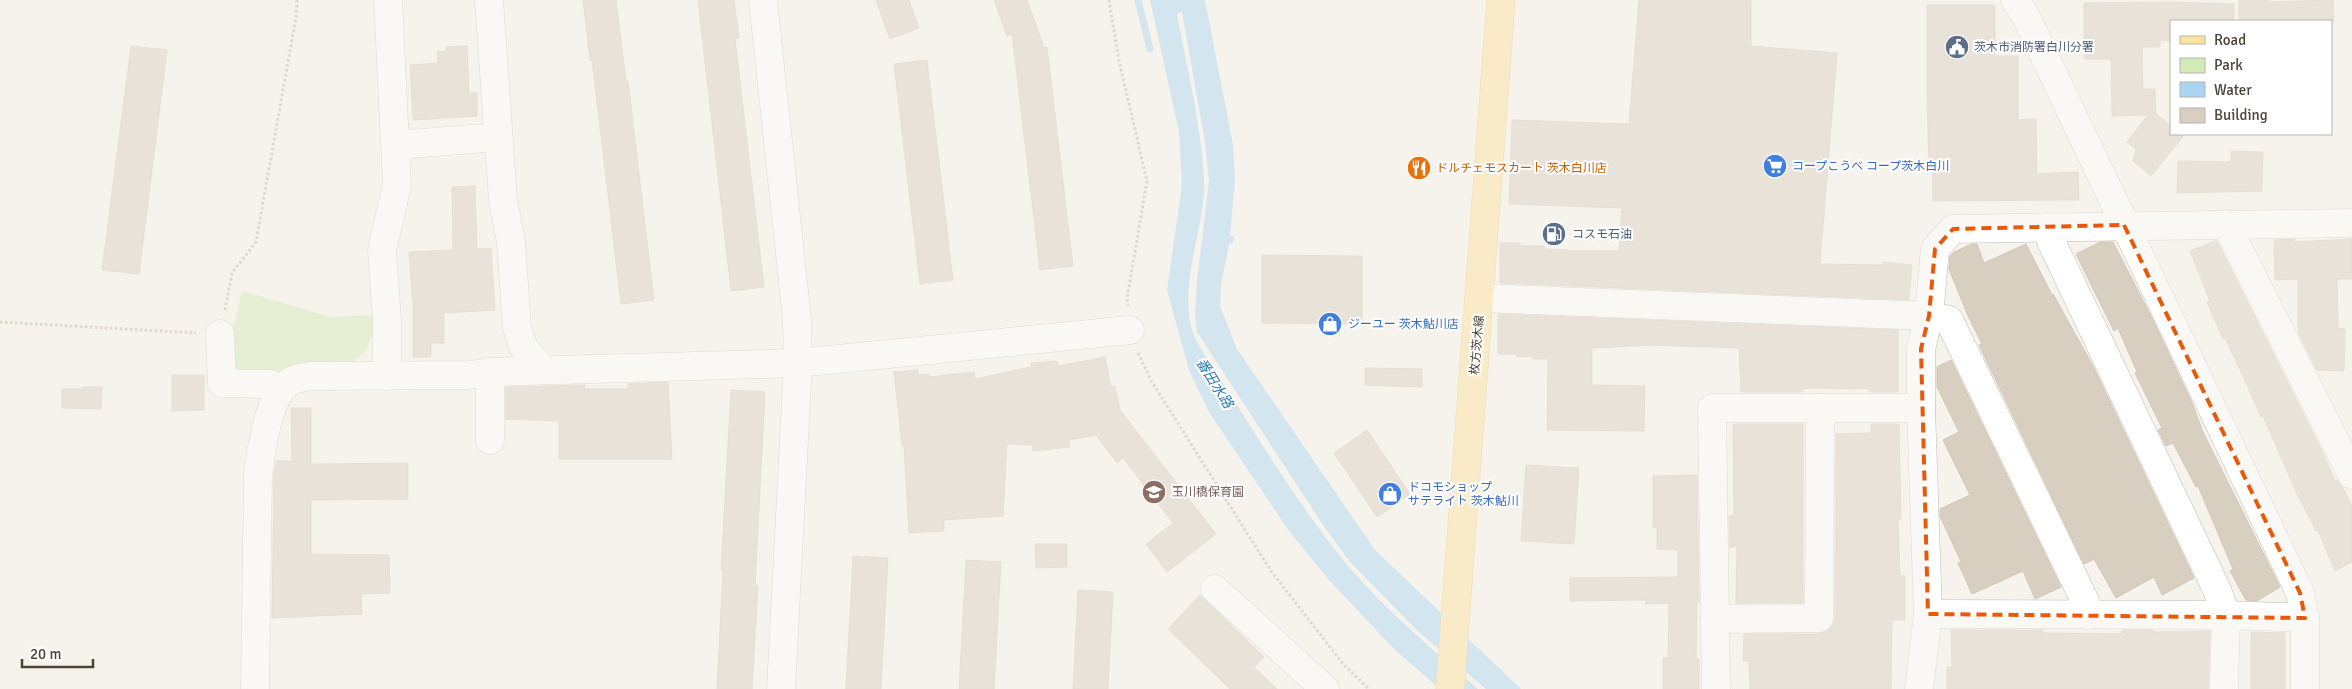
<svg xmlns="http://www.w3.org/2000/svg" width="2352" height="689" font-family="Signika,'Noto Sans JP',sans-serif">
	<rect width="100%" height="100%" fill="#f6f3ec"/>
	<!-- green -->
	<polygon fill="#d2eab5" points="242,291 332,317 372,315 374,331 366,351 351,364 283,372 229,373 232,335"/>
	<!-- water -->
	<path fill="#a9d4f2" d="M1150,0H1205L1233,145L1235,180L1230,235L1234,237L1233,243L1229,244L1221,285L1220,306L1237,349L1375,550L1521,689H1486L1420,633L1350,562L1325,528L1197,332L1195,314L1197,282L1209,181L1205,142L1182,12L1177,14C1187,68 1201,123 1204,179C1206,229 1177,284 1193,333C1196,340 1200,347 1204,354C1251,425 1294,501 1349,567C1387,612 1434,650 1478,689H1440L1394,649L1329,580L1289,531L1209,412L1189,370L1167,290L1182,185L1179,132Z"/>
	<g fill="none" stroke-linecap="round" stroke-linejoin="round">
		<!-- stream -->
		<polyline stroke="#a9d4f2" stroke-width="7" points="1138,0 1150,49"/>
	</g>
	<!-- building -->
	<g fill="#d8cfc1" stroke="#d3c7b4">
		<polygon points="583,0 616,0 626,81 628,81 654,300 621,304 592,60 590,61"/>
		<polygon points="698,0 734,0 739,38 735,39 764,287 731,291"/>
		<polygon points="876,0 909,0 919,28 890,39"/>
		<polygon points="994,0 1027,0 1044,47 1047,47 1073,266 1040,270 1012,34 1007,36"/>
		<polygon points="1639,0 1751,0 1751,46 1837,53 1820,264 1882,265 1883,262 1912,265 1909,300 1500,283 1500,243 1520,243 1520,246 1544,246 1544,249 1568,250 1567,251 1619,251 1622,208 1509,204 1512,120 1629,124"/>
		<polygon points="2239,0 2269,0 2268,2 2333,0 2334,21 2239,21"/>
		<polygon points="2170,2 2234,4 2234,21 2171,21 2171,40 2160,41 2160,47 2142,47 2143,89 2155,89 2156,114 2171,126 2171,134 2179,134 2183,137 2151,176 2133,161 2136,149 2127,142 2148,115 2112,116 2111,59 2084,59 2084,3"/>
		<polygon points="1927,5 1995,5 1995,56 2018,56 2018,120 2036,119 2037,174 2078,172 2079,200 1933,201 1932,163 1929,163 1927,93"/>
		<polygon points="131,46 167,50 139,274 102,270"/>
		<polygon points="467,46 469,93 477,93 477,116 413,120 410,65 438,63 437,52 447,51 446,47"/>
		<polygon points="927,60 953,280 920,284 894,64"/>
		<polygon points="2231,151 2263,152 2262,191 2177,193 2178,161 2231,162"/>
		<polygon points="475,186 477,249 491,248 495,310 444,313 444,343 431,343 431,357 413,357 413,306 409,252 453,250 452,187"/>
		<polygon points="2294,239 2295,242 2352,239 2352,279 2337,279 2338,328 2345,329 2344,371 2317,370 2298,332 2298,279 2275,280 2274,240"/>
		<polygon points="2215,241 2217,241 2322,451 2335,481 2337,480 2343,488 2352,506 2352,562 2335,571 2318,530 2316,531 2297,494 2263,416 2261,417 2243,376 2225,338 2223,339 2207,302 2210,301 2190,251"/>
		<polygon points="2100,242 2113,242 2152,318 2192,403 2203,432 2280,587 2257,601 2246,600 2230,571 2233,569 2198,486 2196,487 2173,443 2166,446 2158,430 2162,428 2135,373 2137,372 2118,328 2114,331 2076,254"/>
		<polygon points="1972,244 1977,244 1984,263 2026,244 2052,295 2053,294 2093,366 2194,578 2162,595 2154,577 2116,598 2094,559 2084,564 1979,345 1982,344 1968,316 1949,269 1950,256 1954,252"/>
		<polygon points="1262,255 1362,256 1362,324 1262,323"/>
		<polygon points="1498,314 1898,330 1898,392 1870,392 1869,389 1810,388 1803,389 1803,392 1741,392 1739,348 1651,345 1592,348 1592,385 1645,386 1644,431 1547,430 1548,359 1532,359 1532,356 1516,357 1516,354 1498,354"/>
		<polygon points="1105,357 1111,387 1115,386 1120,410 1216,534 1167,572 1146,544 1173,523 1123,458 1117,463 1096,435 1069,440 1070,447 1033,451 1032,445 1007,444 1003,516 944,520 944,531 909,533 904,446 902,446 894,372 918,370 918,375 929,374 929,377 974,372 975,379 1031,367 1031,363 1057,361 1058,366"/>
		<polygon points="1951,360 2061,587 2035,599 2023,571 1972,594 1958,563 1961,562 1940,516 1940,509 1970,495 1943,440 1959,432 1937,387 1937,367"/>
		<polygon points="1365,368 1422,369 1422,387 1365,385"/>
		<polygon points="172,375 204,375 204,410 172,411"/>
		<polygon points="668,382 672,459 559,459 559,421 506,419 506,387 585,385 585,389 628,389 628,384"/>
		<polygon points="82,387 102,387 101,409 62,408 62,389 82,389"/>
		<polygon points="731,390 765,392 755,586 758,586 752,689 717,689 723,570 721,570"/>
		<polygon points="291,408 311,408 311,464 408,463 408,499 311,500 311,554 389,555 390,593 361,594 362,614 272,618 274,476 276,461 292,461"/>
		<polygon points="1733,424 1803,424 1803,603 1736,603 1737,546 1730,547 1729,516 1734,516"/>
		<polygon points="1871,424 1899,424 1901,519 1898,519 1900,576 1905,576 1905,620 1892,620 1891,689 1750,689 1749,661 1743,661 1744,634 1819,634 1827,631 1833,625 1835,618 1836,434 1871,433"/>
		<polygon points="1367,430 1410,494 1377,517 1334,453"/>
		<polygon points="1526,465 1579,468 1574,544 1521,541"/>
		<polygon points="1697,475 1699,602 1697,603 1696,659 1699,659 1699,689 1663,689 1663,658 1668,658 1669,603 1646,604 1646,600 1570,601 1570,578 1678,577 1678,550 1657,549 1657,527 1653,527 1653,476"/>
		<polygon points="1035,544 1067,544 1067,567 1036,568"/>
		<polygon points="853,556 888,558 881,689 846,689"/>
		<polygon points="966,560 1001,562 994,689 959,689"/>
		<polygon points="1078,590 1113,592 1108,689 1073,689"/>
		<polygon points="1200,595 1264,657 1254,667 1277,689 1230,689 1168,629"/>
		<polygon points="1951,630 2043,630 2043,633 2122,634 2122,630 2154,630 2154,632 2210,631 2208,689 1947,689 1947,667 1952,667"/>
		<polygon points="2251,632 2285,633 2285,689 2251,689"/>
	</g>
	<g fill="none" stroke-linecap="round" stroke-linejoin="round">
		<!-- minor casing -->
		<g stroke="#c2bbae" stroke-width="29">
			<g id="minor">
				<polyline points="489,0 503,200 511,242 517,328 524,348 543,370"/>
				<polyline points="763,0 797,320 798,363 781,689"/>
				<polyline points="2015,0 2025,15 2300,593 2305,618 2305,689"/>
				<polyline points="396,145 498,137"/>
				<polyline points="2226,224 2352,475"/>
				<polyline points="2046,227 2051,241 2217,590 2226,615 2224,689"/>
				<polyline points="1481,298 1929,316 1949,320 2085,601 2087,615"/>
				<polyline points="220,334 222,383 271,384 280,390"/>
				<polyline points="387,376 387,321 382,250 397,185 388,0"/>
				<polyline points="490,440 490,372"/>
				<polyline points="1215,589 1325,689"/>
				<polyline points="1928,614 2226,615 2305,618"/>
				<polyline points="1715,619 1819,618 1820,408"/>
				<path d="M255,689L258,475C261,450 267,412 280,391C287,380 300,377 311,376L469,375L490,372L798,363L1130,330"/>
				<polyline points="1716,689 1712,408 1921,408"/>
				<polyline points="1919,689 1928,614 1921,408 1921,349 1929,316 1935,249 1953,229 2352,223"/>
			</g>
		</g>
		<!-- major casing -->
		<g stroke="#e6c16a" stroke-width="29">
			<polyline id="major" points="1450,689 1501,0"/>
		</g>
		<!-- path -->
		<g stroke="#c4b79f" stroke-width="3" stroke-dasharray="2.5 2.5" stroke-linecap="butt">
			<polyline points="1109,0 1119,61 1147,181 1127,299 1128,306"/>
			<polyline points="225,310 232,273 256,242 296,17 297,0"/>
			<polyline points="0,322 196,333"/>
			<polyline points="1138,353 1152,382 1271,571 1344,665 1369,689"/>
		</g>
		<!-- minor -->
		<use href="#minor" stroke="#fff" stroke-width="28"/>
		<!-- major -->
		<use href="#major" stroke="#ffe39c" stroke-width="28"/>
	</g>
	<!-- marked area -->
	<path d="M0 0H2352V689H0ZM2124,225L2300,593L2305,618L1928,614L1921,349L1929,316L1935,249L1953,229Z" fill="#f6f3ec" fill-opacity=".55" fill-rule="evenodd"/>
	<path fill="none" stroke="#e8590c" stroke-width="4" stroke-dasharray="10 6" stroke-linejoin="round" d="M2124,225L2300,593L2305,618L1928,614L1921,349L1929,316L1935,249L1953,229Z"/>
	<!-- icons -->
	<defs>
		<g id="civic-disc" transform="scale(1.25)"><circle r="9.5" fill="#5c6f8a" stroke="#fff"/><path d="M-.6-6.5H3V-4.5H.6V-3L4-1V1h2V6H-6V1h2V-1L-.6-3ZM-1.2 2.5V6h2.4V2.5Z" fill="#fff"/></g>
		<g id="supermarket-disc" transform="scale(1.25)"><circle r="9.5" fill="#3f7fe0" stroke="#fff"/><path d="M-6-5.5h2.5l.6 2H6L4.5 2H-2.5L-4.4-4H-6ZM-1.5 3.2a1.3 1.3 0 1 0 .1 0ZM3 3.2a1.3 1.3 0 1 0 .1 0Z" fill="#fff"/></g>
		<g id="restaurant-disc" transform="scale(1.25)"><circle r="9.5" fill="#e8710a" stroke="#fff"/><path d="M-5-6h1v4h1v-4h1v4h1v-4h1v5L-1.5 .5V6h-2V.5L-5-1ZM5-6V6H3V1.5H1.5Q1.5-4 5-6Z" fill="#fff"/></g>
		<g id="fuel-disc" transform="scale(1.25)"><circle r="9.5" fill="#5c6f8a" stroke="#fff"/><path d="M-5.5-6h7V0h2V4h1.3V-2.5L3-4.5l.8-.8L6-3V5H2.5V1h-1V6h-7ZM-4.2-4.7v3.2H.2V-4.7Z" fill="#fff"/></g>
		<g id="shop-disc" transform="scale(1.25)"><circle r="9.5" fill="#3f7fe0" stroke="#fff"/><path d="M-5-2.5h2.3a2.7 3.5 0 0 1 5.4 0H5L5.5 6h-11ZM-1.5-2.5h3a1.5 2.3 0 0 0-3 0Z" fill="#fff"/></g>
		<g id="school-disc" transform="scale(1.25)"><circle r="9.5" fill="#8d6e63" stroke="#fff"/><path d="M0-5L7-2L0 1L-7-2ZM-4 1L0 2.5L4 1V4Q0 6-4 4Z" fill="#fff"/></g>
	</defs>
	<g fill-rule="evenodd">
		<use href="#civic-disc" x="1957" y="47"/>
		<use href="#supermarket-disc" x="1775" y="166"/>
		<use href="#restaurant-disc" x="1419" y="168"/>
		<use href="#fuel-disc" x="1554" y="234"/>
		<use href="#shop-disc" x="1330" y="324"/>
		<use href="#school-disc" x="1154" y="492"/>
		<use href="#shop-disc" x="1390" y="494"/>
	</g>
	<g text-anchor="middle" stroke-width="4" stroke-linejoin="round" paint-order="stroke">
		<!-- service labels -->
		<g font-size="12" fill="#4e5e75" stroke="#fff" text-anchor="start">
			<text x="1974" y="51">茨木市消防署白川分署</text>
			<text x="1572" y="238">コスモ石油</text>
		</g>
		<!-- shop labels -->
		<g font-size="12" fill="#366cbe" stroke="#fff" text-anchor="start">
			<text x="1792" y="170">コープこうべ コープ茨木白川</text>
			<text x="1348" y="328">ジーユー 茨木鮎川店</text>
			<text x="1408" y="491">ドコモショップ<tspan x="1408" dy="14">サテライト 茨木鮎川</tspan></text>
		</g>
		<!-- food labels -->
		<g font-size="12" fill="#c56008" stroke="#fff" text-anchor="start">
			<text x="1436" y="172">ドルチェモスカート 茨木白川店</text>
		</g>
		<!-- street labels -->
		<g font-size="12" fill="#4b4439" stroke="#fff">
			<text transform="translate(1477 345) rotate(-85)" y="4">枚方茨木線</text>
		</g>
		<!-- education labels -->
		<g font-size="12" fill="#785e54" stroke="#fff" text-anchor="start">
			<text x="1172" y="496">玉川橋保育園</text>
		</g>
		<!-- water labels -->
		<g font-size="14" font-style="italic" fill="#2e7ab2" stroke="#fff">
			<text transform="translate(1215 383) rotate(58)" y="5">番田水路</text>
		</g>
	</g>
	<!-- legend -->
	<rect x="2170" y="20" width="162" height="115" fill="#ffffff" stroke="#b7b4b0"/>
	<rect x="2180" y="36" width="25" height="8" fill="#ffe39c" stroke="#b7b4b0"/>
	<text x="2214" y="45" font-size="15" fill="#4b4439">Road</text>
	<rect x="2180" y="58" width="25" height="15" fill="#d2eab5" stroke="#b7b4b0"/>
	<text x="2214" y="70" font-size="15" fill="#4b4439">Park</text>
	<rect x="2180" y="82" width="25" height="15" fill="#a9d4f2" stroke="#b7b4b0"/>
	<text x="2214" y="95" font-size="15" fill="#4b4439">Water</text>
	<rect x="2180" y="108" width="25" height="15" fill="#d8cfc1" stroke="#b7b4b0"/>
	<text x="2214" y="120" font-size="15" fill="#4b4439">Building</text>
	<!-- scale -->
	<path d="M22 659v8h71v-8" fill="none" stroke="#4b4439" stroke-width="2.5"/>
	<text x="30" y="659" font-size="15" fill="#4b4439" stroke="#ffffff" stroke-width="4" paint-order="stroke">20 m</text>
</svg>
